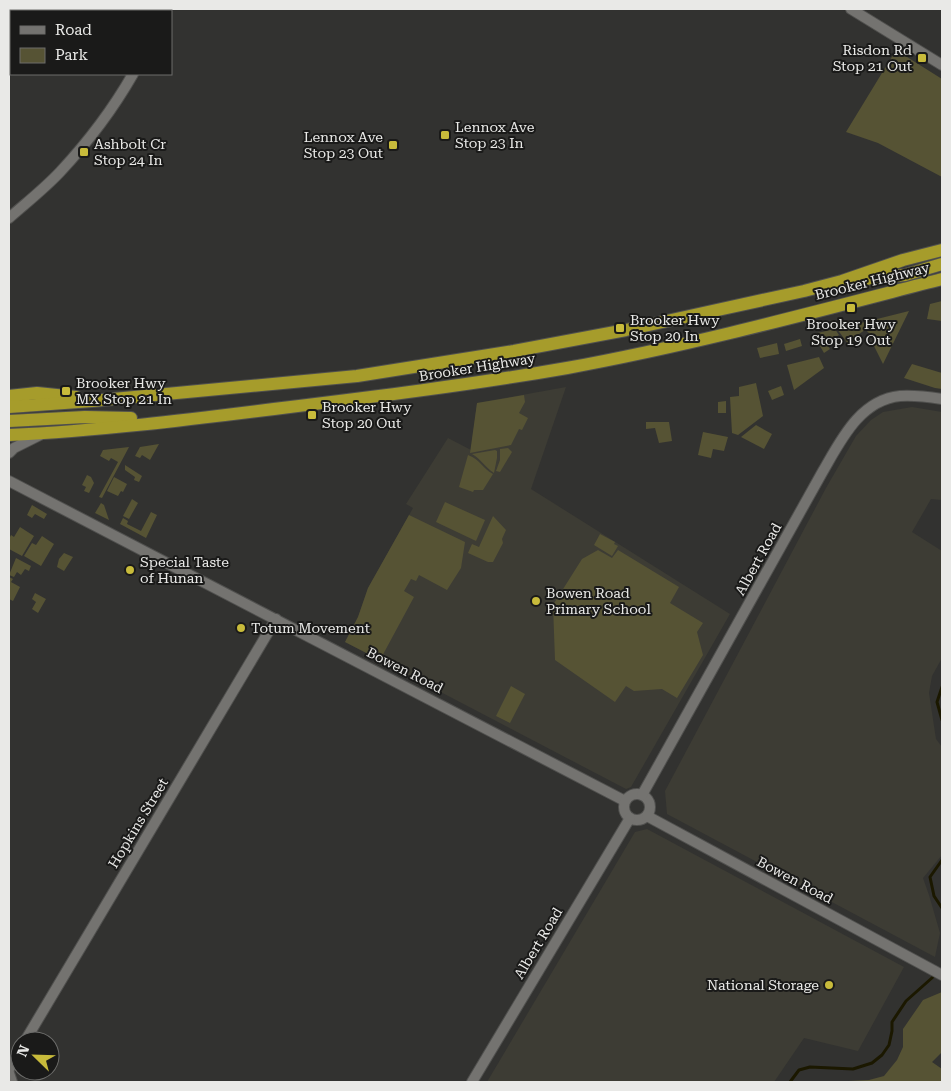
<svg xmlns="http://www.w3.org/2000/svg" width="951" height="1091" font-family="'Roboto Serif',serif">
	<rect width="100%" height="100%" fill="#323230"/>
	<!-- built -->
	<g fill="#3d3c34">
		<polygon points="566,387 531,489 730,614 631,787 626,789 345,642 358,617 368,588 413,508 406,504 448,438 471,450 477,403"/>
		<polygon points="912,407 942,412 942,500 931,499 912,532 942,551 942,658 932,676 929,693 936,739 942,747 942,855 923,878 929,895 940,933 935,957 667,814 665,791 826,488 856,436 871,420 883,412"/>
		<polygon points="647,829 904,967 858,1051 804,1038 774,1082 487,1082 635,832"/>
	</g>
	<!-- green -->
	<g fill="#565334">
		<polygon points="896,50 942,79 942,177 878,143 846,132"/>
		<polygon points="942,301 942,321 927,319 930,304"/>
		<polygon points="909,311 883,364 874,346 876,341 866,330 867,323 865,330 859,334 861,336 849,345 837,329"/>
		<polygon points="835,329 839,335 826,343 830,349 824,353 813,334"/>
		<polygon points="800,339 802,346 786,351 784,344"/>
		<polygon points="777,343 779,354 760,358 757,348"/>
		<polygon points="819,357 824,368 794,390 787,365"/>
		<polygon points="912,364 942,373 942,389 935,388 904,378"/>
		<polygon points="756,383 763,416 738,435 732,433 730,397 739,396 739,387"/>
		<polygon points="781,386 784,395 772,400 768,391"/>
		<polygon points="524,395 525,402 519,413 528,418 522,430 519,429 511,445 470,453 477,403"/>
		<polygon points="726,401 726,413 718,413 718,402"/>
		<polygon points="646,422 669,422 672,441 659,443 655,428 646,429"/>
		<polygon points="756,425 772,434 764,449 741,437"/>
		<polygon points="703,432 728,437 724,451 713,449 711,458 698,455"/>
		<polygon points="159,444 150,460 142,455 140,458 135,456 140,447"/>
		<polygon points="129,447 102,498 99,497 118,462 111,458 109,461 100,456 103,450"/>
		<polygon points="508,448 512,452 500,472 496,471 500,460 500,449"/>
		<path d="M495,450L497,451V458L494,473C485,467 481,459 472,454Z"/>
		<path d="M468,455C481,460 482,468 493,474L483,490H474L473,492L459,487Z"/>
		<polygon points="125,465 142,476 139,482 134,480 135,477 125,470"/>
		<polygon points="87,475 91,477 94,483 89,493 84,491 86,487 82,485"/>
		<polygon points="114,477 127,484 123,492 121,491 118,496 107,491"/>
		<polygon points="132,499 138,503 129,519 123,516"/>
		<polygon points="445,502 485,520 476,541 436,522"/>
		<polygon points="101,503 104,505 109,520 95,513"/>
		<polygon points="32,505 47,514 44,519 35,514 32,518 27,515"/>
		<polygon points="151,512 157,515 146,538 120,524 123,518 128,521 127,524 141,531"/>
		<polygon points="409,515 465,542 461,568 447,590 419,575 416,581 411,579 404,591 414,597 380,660 345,642 358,617 368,588"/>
		<polygon points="493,516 506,530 502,539 503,543 493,562 488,562 468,553 472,544 479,547"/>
		<polygon points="20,527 34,536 22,556 9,549 9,539 11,535 14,537"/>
		<polygon points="600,534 615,542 614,544 618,546 612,556 594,545"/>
		<polygon points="42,536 54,544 41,566 24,556 32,543 36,545"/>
		<polygon points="598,550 612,558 618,550 679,587 670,603 703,623 697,632 703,655 677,698 662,689 634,691 626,686 615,702 555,660 553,605 582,559"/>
		<polygon points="64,553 73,557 64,571 57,567 59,559"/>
		<polygon points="16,558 31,566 29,571 25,569 21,575 17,572 14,577 9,575"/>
		<polygon points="9,577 13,579 11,582 20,587 13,601 9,599"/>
		<polygon points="35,593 46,599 38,613 32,609 36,602 32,599"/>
		<polygon points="511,686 525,694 510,723 496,716"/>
		<polygon points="942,992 942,1052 932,1062 942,1069 942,1082 828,1082 869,1080 884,1076 897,1060 903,1047 903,1029 923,1000"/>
	</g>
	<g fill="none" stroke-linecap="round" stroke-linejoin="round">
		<!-- stream -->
		<g stroke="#1b1800" stroke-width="3">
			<polyline points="942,687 937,702 942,720"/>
			<polyline points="942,860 930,877 934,896 942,908"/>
			<polyline points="790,1082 799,1070 810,1067 853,1069 872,1063 882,1055 889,1045 892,1031 892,1022 906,1001 942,969"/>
		</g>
		<!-- tertiary casing -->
		<g stroke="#50504e" stroke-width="12">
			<g id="tertiary">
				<polyline points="851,9 942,65"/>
				<polyline points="156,11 156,9"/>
				<path d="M9,218C26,203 44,189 60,172C88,142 113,109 133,74"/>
				<polyline points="9,453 14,448 42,434"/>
				<polyline points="9,481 625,801"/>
				<circle cx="637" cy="807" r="13"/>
				<path d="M642,795L823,471C841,440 860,400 900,396C913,395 929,397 942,399"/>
				<polyline points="647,816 942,975"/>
				<polyline points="25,1041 276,619"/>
				<polyline points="9,1069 20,1050"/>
				<polyline points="9,1073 12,1082"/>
				<polyline points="472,1082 630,818"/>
			</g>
		</g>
		<!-- trunk casing -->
		<g stroke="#50504e" stroke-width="14">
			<g id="trunk">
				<polyline points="864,279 905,275 942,264"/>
				<polyline points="9,396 37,393 76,397"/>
				<polyline points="9,407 92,401 357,376 514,351 626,330 804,291 842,281 903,260 942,250"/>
				<polyline points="9,421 85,417 131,418"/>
				<path d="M9,435C97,431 186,420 274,409C372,397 470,385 567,368C693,345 818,311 942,279"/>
			</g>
		</g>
		<!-- tertiary -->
		<use href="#tertiary" stroke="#747370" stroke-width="10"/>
		<!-- trunk -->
		<use href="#trunk" stroke="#a69c2b" stroke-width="12"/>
	</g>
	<!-- markers -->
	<g fill="#c8bb3b" stroke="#1a1a19" stroke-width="2">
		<rect x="917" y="53" width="10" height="10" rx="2.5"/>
		<rect x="440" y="130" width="10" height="10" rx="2.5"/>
		<rect x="388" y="140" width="10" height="10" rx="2.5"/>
		<rect x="79" y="147" width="10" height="10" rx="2.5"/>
		<rect x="846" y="303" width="10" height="10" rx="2.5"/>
		<rect x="615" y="323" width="10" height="10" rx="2.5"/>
		<rect x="61" y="386" width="10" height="10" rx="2.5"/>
		<rect x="307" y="410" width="10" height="10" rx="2.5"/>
		<circle cx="130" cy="570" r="5"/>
		<circle cx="536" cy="601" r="5"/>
		<circle cx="241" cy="628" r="5"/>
		<circle cx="829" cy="985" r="5"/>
	</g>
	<g text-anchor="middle" stroke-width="4" stroke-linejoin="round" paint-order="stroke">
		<!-- poi labels -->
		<g font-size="14" fill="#e9e9e7" stroke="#1a1a19" text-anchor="start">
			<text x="912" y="55" text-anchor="end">Risdon Rd<tspan x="912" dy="16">Stop 21 Out</tspan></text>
			<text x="455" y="132">Lennox Ave<tspan x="455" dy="16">Stop 23 In</tspan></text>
			<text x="383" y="142" text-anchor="end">Lennox Ave<tspan x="383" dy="16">Stop 23 Out</tspan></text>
			<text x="94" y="149">Ashbolt Cr<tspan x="94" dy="16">Stop 24 In</tspan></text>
			<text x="630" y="325">Brooker Hwy<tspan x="630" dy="16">Stop 20 In</tspan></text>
			<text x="851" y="329" text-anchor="middle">Brooker Hwy<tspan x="851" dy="16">Stop 19 Out</tspan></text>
			<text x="76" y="388">Brooker Hwy<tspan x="76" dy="16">MX Stop 21 In</tspan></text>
			<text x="322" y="412">Brooker Hwy<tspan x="322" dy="16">Stop 20 Out</tspan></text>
			<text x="140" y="567">Special Taste<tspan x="140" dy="16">of Hunan</tspan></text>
			<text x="546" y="598">Bowen Road<tspan x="546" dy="16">Primary School</tspan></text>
			<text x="251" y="633">Totum Movement</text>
			<text x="819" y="990" text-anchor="end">National Storage</text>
		</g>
		<!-- street labels -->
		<g font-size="14" fill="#e9e9e7" stroke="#1a1a19">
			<text transform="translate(872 281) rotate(-14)" y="5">Brooker Highway</text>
			<text transform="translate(477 367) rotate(-9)" y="5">Brooker Highway</text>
			<text transform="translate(758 559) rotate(-61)" y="5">Albert Road</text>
			<text transform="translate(405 670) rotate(27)" y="5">Bowen Road</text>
			<text transform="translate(138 823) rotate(-59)" y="5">Hopkins Street</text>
			<text transform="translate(795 880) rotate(28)" y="5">Bowen Road</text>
			<text transform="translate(538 943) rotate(-59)" y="5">Albert Road</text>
		</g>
	</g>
	<!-- border -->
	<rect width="951" height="1091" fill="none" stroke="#e9e9e7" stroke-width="20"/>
	<!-- legend -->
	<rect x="10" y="10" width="162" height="65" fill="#1a1a19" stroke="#6d6d6b"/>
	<rect x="20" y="26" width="25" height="8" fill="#747370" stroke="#6d6d6b"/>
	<text x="55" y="35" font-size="15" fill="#e9e9e7">Road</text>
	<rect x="20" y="48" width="25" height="15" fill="#565334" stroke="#6d6d6b"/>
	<text x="55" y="60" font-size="15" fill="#e9e9e7">Park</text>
	<!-- north arrow -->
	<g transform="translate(35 1056) rotate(293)"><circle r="24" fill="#1a1a19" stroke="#6d6d6b"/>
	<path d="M0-4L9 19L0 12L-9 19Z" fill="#c8bb3b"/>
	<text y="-8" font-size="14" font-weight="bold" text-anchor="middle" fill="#e9e9e7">N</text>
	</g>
</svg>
